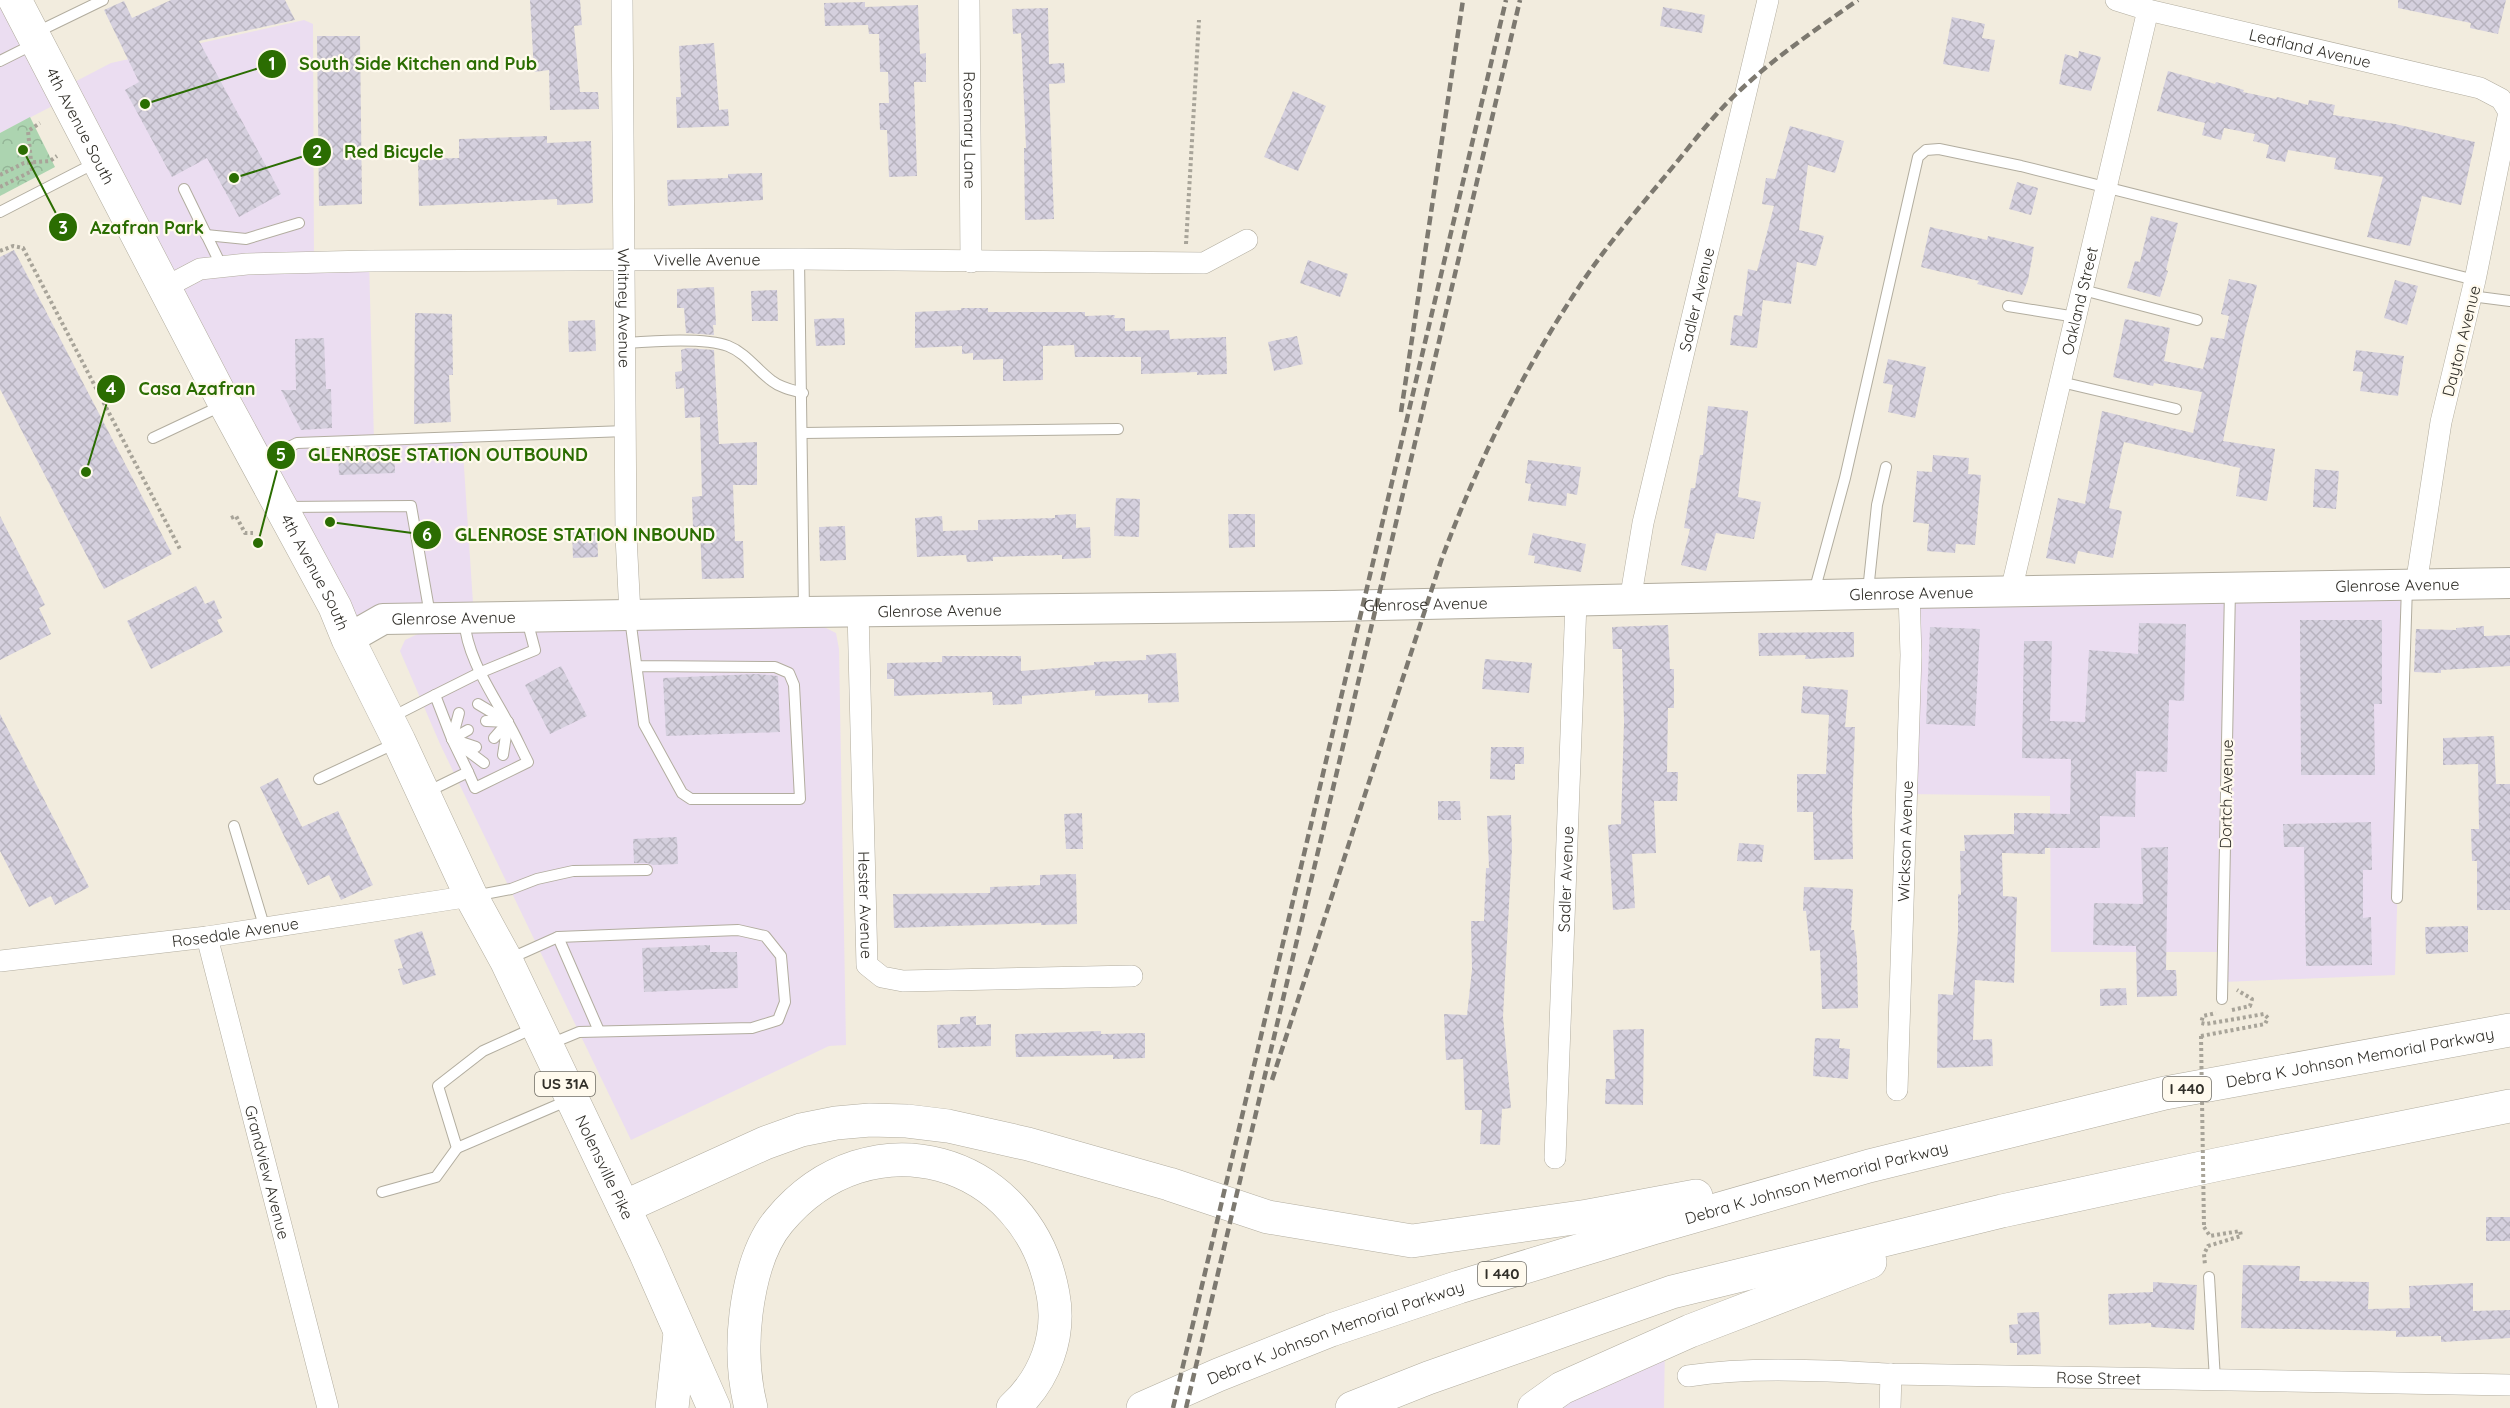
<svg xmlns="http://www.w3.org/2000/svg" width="2510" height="1408" font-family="Quicksand,sans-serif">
	<defs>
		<pattern id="park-crowns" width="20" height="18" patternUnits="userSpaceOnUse" patternTransform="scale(1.5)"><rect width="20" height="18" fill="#acd4b0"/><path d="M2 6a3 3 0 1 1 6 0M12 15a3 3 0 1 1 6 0" fill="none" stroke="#94b697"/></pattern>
		<pattern id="building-cross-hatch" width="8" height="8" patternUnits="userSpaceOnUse" patternTransform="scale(1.5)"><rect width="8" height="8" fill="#d5d0de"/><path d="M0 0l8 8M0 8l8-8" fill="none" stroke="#b7b3be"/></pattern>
	</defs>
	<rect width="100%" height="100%" fill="#f2ecde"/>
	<!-- commercial -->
	<g fill="#ebddf1">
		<polygon points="0,0 61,89 111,63 304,20 313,24 314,262 369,261 374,440 462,437 474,618 348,639 66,99 0,133"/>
		<polygon points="2407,585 2395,975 2223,982 2223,952 2051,952 2050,796 1907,794 1909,593"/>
		<polygon points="824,627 836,633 839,649 846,1045 829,1046 631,1140 440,744 400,651 405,640 420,633"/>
		<polygon points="1665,1342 1664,1408 1534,1408"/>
	</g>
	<!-- park -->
	<polygon fill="url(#park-crowns)" points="30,117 55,167 0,196 0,133"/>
	<!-- building -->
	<g fill="url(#building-cross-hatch)">
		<polygon points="171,0 285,0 295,20 199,41 281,194 239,217 207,158 172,177 125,90 139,82 104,10 124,1 132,18"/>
		<polygon points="530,0 580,0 582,25 574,26 580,92 598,92 599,109 550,110 549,70 534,72"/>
		<polygon points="2398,0 2506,0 2498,34 2470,28 2471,23 2398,8"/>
		<polygon points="865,2 865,7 918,5 920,54 926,53 926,82 914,82 917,176 889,177 887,130 880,130 879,103 889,103 888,72 880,72 879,34 869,34 868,25 825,26 824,3"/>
		<polygon points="1663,7 1705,15 1702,33 1660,26"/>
		<polygon points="1048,8 1049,64 1064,63 1065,83 1049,84 1054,219 1025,220 1024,148 1026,148 1021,33 1013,34 1012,9"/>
		<polygon points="1952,17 1985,24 1982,38 1995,40 1989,72 1943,64"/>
		<polygon points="317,36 360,36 362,204 319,206"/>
		<polygon points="714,43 719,110 728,109 729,126 677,128 676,97 681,97 679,46"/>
		<polygon points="2079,51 2101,57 2091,91 2059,84 2065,54 2078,58"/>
		<polygon points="2168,71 2215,84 2216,82 2244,90 2243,92 2276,99 2277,97 2308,105 2309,100 2335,105 2333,115 2395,124 2475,142 2461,205 2422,196 2410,246 2367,237 2383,177 2334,169 2336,158 2288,150 2285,162 2266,158 2269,145 2253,141 2255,134 2224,128 2221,140 2202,135 2205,123 2157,111"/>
		<polygon points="1293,91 1326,106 1298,171 1264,157"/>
		<polygon points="1790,126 1844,141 1835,173 1808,165 1799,230 1824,236 1816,266 1797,262 1791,304 1763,300 1757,348 1730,345 1734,315 1742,316 1748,269 1757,271 1774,206 1762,204 1766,178 1775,179"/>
		<polygon points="547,136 547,143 591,141 593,203 557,205 557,199 419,206 418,159 459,158 459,139"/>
		<polygon points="762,173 763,200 668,206 667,180 728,178 728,174"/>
		<polygon points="2017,182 2038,188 2031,215 2009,209"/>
		<polygon points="2151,216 2178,223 2166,270 2168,271 2160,297 2127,288 2135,261 2140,262"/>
		<polygon points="1930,227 1987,240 1988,236 2034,247 2028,280 2022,295 1977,284 1979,281 1921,267"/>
		<polygon points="14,250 172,554 104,589 0,389 0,257"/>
		<polygon points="1308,260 1348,274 1340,297 1300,283"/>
		<polygon points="2229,279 2257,285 2245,332 2223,441 2275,449 2267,501 2236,496 2240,468 2124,442 2109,508 2122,511 2113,558 2078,551 2075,564 2046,558 2058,498 2085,504 2102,411 2193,433 2202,392 2154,383 2153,386 2113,377 2125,319 2170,328 2164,361 2203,369 2211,337 2224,339 2229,316 2221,314"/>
		<polygon points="2395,280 2418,286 2407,325 2384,318"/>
		<polygon points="714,287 716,325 713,325 714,335 686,333 684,308 677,308 677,289"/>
		<polygon points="777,290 778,321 752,321 751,291"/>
		<polygon points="961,308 988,308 988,312 1085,312 1085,316 1115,315 1114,318 1125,318 1125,331 1169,330 1170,339 1226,337 1227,374 1197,375 1197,372 1141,374 1141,357 1075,357 1074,345 1043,346 1043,380 1003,381 1003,359 973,360 973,353 962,354 962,346 915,348 915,312 961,310"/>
		<polygon points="415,313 452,314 453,375 449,375 451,422 414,424"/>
		<polygon points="844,318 845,345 816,346 814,319"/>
		<polygon points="595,320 596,351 569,352 568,321"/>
		<polygon points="1297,336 1303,364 1274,371 1268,342"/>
		<polygon points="324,338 326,389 331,389 332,428 301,430 281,390 296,390 295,339"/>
		<polygon points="687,348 714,350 719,444 757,442 757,485 733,485 735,541 743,541 744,578 702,579 700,527 693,527 692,497 702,496 700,417 685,418 684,388 676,389 675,372 682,371 681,350"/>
		<polygon points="2356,350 2404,356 2398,396 2360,391 2363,372 2353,371"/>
		<polygon points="1888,359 1926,367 1915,418 1888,412 1893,385 1883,383"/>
		<polygon points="1708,406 1748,411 1738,497 1761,502 1754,539 1716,533 1706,571 1681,565 1690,529 1684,528 1689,499 1691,488 1695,488 1700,455 1703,455"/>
		<polygon points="394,447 395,473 339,475 338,449"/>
		<polygon points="1933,455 1969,458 1968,474 1981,475 1975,545 1956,544 1955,553 1927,551 1929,524 1913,522 1917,471 1932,472"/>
		<polygon points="1528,460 1581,467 1577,495 1567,493 1566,506 1528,501 1531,484 1525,483"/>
		<polygon points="2315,469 2339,471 2336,509 2313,507"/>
		<polygon points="1116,498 1140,499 1139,537 1114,536"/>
		<polygon points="1076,514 1076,528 1090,527 1091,558 1062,559 1062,555 993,557 993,561 967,562 966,555 917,557 915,518 942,516 943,531 978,530 978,520 1055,518 1055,515"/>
		<polygon points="1228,514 1255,514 1255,547 1229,548"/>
		<polygon points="0,516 45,605 39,608 51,634 0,660"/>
		<polygon points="845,526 846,560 820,561 819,527"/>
		<polygon points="597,527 598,557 573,558 572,528"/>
		<polygon points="1533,533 1586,544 1581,572 1534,563 1535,556 1528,555"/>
		<polygon points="196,586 205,604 214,600 222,618 217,620 223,632 151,669 127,621"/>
		<polygon points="2300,620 2382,620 2382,704 2374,704 2375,775 2301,775"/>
		<polygon points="2139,623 2186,624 2184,701 2169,700 2167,772 2136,771 2135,817 2100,816 2100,848 2045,848 2045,854 2002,853 2003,896 2017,897 2014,983 1975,980 1973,1040 1992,1039 1993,1066 1937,1068 1938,994 1953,995 1958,932 1958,894 1961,895 1960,851 1965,851 1964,835 2014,834 2014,813 2070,814 2071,759 2022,758 2024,641 2052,641 2050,721 2085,722 2089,650 2138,654"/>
		<polygon points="1668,625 1670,669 1674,669 1674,708 1668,708 1667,772 1678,772 1677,801 1654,801 1656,853 1632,854 1635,908 1613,910 1608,825 1621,824 1624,722 1622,649 1613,649 1612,627"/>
		<polygon points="2484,626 2484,636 2510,635 2510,666 2441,670 2441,673 2414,672 2416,629 2456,630 2456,628"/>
		<polygon points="1930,627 1980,629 1975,726 1926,724"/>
		<polygon points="1854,632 1854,657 1805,659 1806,655 1759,656 1758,633"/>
		<polygon points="1176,653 1179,702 1148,703 1148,694 1095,696 1095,690 1022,696 1022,704 993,705 992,692 894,696 894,679 887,679 887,663 942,662 942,656 1021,656 1021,671 1094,665 1094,662 1146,660 1146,655"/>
		<polygon points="1485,659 1532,663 1529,693 1482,689"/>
		<polygon points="561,666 587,716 550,734 525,685"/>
		<polygon points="756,674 778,676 780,732 666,736 663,678"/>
		<polygon points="1803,686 1848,690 1845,727 1855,727 1852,811 1853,859 1814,860 1813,812 1797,812 1797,774 1826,774 1829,715 1801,713"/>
		<polygon points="0,714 89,887 55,905 51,896 29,907 0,851"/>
		<polygon points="2494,736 2496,784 2510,784 2510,910 2477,910 2477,861 2472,861 2471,829 2479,829 2478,764 2443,765 2443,738"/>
		<polygon points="1491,747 1524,747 1524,764 1515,764 1515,780 1490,779"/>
		<polygon points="278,778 302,827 338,811 373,885 341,900 329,875 308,885 260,787"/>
		<polygon points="1438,801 1460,801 1461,820 1438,820"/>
		<polygon points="1082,813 1083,849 1066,849 1064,814"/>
		<polygon points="1511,815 1512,849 1503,1016 1511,1108 1502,1109 1500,1145 1480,1144 1482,1110 1465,1110 1463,1059 1446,1060 1444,1014 1467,1015 1472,970 1471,921 1484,921 1486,868 1489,868 1487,816"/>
		<polygon points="2371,822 2372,870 2363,870 2363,918 2371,917 2372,965 2306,966 2304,847 2284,847 2283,824"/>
		<polygon points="677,837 678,864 653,865 647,863 634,863 633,839"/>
		<polygon points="1739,843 1764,845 1762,862 1737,861"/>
		<polygon points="2168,847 2166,970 2176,970 2177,996 2137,997 2136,946 2093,945 2094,903 2143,904 2141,848"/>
		<polygon points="1076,874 1077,924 1041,925 1041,923 894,928 893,894 990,893 990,887 1040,885 1040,875"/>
		<polygon points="1804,887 1853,889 1851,930 1854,930 1857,958 1858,1008 1822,1009 1820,950 1810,951 1806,911 1803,911"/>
		<polygon points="2468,926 2468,952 2426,954 2425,927"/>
		<polygon points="422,931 436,975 403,985 398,969 403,968 394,940"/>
		<polygon points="710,945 710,952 737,952 738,988 644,992 642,948"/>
		<polygon points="2126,988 2127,1005 2100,1006 2100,989"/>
		<polygon points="976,1016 976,1025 991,1024 991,1046 938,1048 937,1025 960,1024 960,1017"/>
		<polygon points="1644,1029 1643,1105 1605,1104 1606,1079 1615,1079 1613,1030"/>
		<polygon points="1101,1031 1101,1034 1145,1033 1145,1058 1113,1059 1113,1055 1016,1057 1015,1034"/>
		<polygon points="1815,1038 1840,1039 1839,1048 1850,1049 1848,1079 1813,1076"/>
		<rect x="2486" y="1217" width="24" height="24"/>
		<polygon points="2243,1265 2300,1266 2299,1281 2369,1282 2368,1309 2410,1308 2409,1286 2473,1283 2473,1311 2510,1310 2510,1338 2441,1342 2441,1336 2396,1337 2396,1331 2241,1328"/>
		<polygon points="2153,1282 2197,1285 2194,1330 2151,1327 2151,1323 2109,1325 2108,1294 2153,1292"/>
		<polygon points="2039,1312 2041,1354 2017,1355 2017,1343 2010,1343 2009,1325 2018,1324 2017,1313"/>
	</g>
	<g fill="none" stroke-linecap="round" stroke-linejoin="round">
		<!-- lane casing -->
		<g stroke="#b2ad9f" stroke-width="12">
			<g id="lane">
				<polyline points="35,33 103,0"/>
				<polyline points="0,61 34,44"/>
				<polyline points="184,189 222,267"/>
				<polyline points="0,212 95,163"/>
				<polyline points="206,235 246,239 299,223"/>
				<polyline points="799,259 804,611"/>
				<polyline points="2083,290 2197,320"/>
				<polyline points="2471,296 2510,301"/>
				<polyline points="2008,306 2076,317"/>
				<path d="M626,343C651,341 705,337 728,346C746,353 757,370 772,381C781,388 792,390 803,393"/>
				<polyline points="2061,382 2176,409"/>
				<polyline points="803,433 1118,429"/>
				<polyline points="153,438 221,406"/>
				<polyline points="259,462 297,443 626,431"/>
				<polyline points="285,507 411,506 430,615"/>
				<polyline points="1868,591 1877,505 1886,467"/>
				<polyline points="1814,592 1845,478 1918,157 1926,150 1939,149 2021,166 2475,280"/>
				<polyline points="630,618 644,724 682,793 691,799 800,799 794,685 789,673 775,667 637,666"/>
				<path d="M464,619C467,657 489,688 507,721C515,734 521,749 528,762L475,788L468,772"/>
				<polyline points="435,695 479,673 535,650 527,620"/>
				<polyline points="478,704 508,722 486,721"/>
				<polyline points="392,717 435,695 452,739"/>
				<polyline points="468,730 452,739 476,747"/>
				<polyline points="494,738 508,722 503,755"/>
				<polyline points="452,739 459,713"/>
				<polyline points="319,779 396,743"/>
				<polyline points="427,792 468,772 452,739 484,763"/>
				<polyline points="234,826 265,929"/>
				<polyline points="474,896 511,889 537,879 573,871 647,870"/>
				<polyline points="2397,898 2407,586"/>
				<polyline points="558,937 599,1031"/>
				<polyline points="509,959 558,937 738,930 765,936 781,956 785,1002 778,1020 752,1028 579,1032 550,1044"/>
				<polyline points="2222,999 2230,589"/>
				<polyline points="536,1027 483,1051 438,1086 457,1148 569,1100"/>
				<polyline points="382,1192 436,1177 457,1148"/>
				<polyline points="2209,1277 2215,1380"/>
			</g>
		</g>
		<!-- street casing -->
		<g stroke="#b2ad9f" stroke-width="22">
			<g id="street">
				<path id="s1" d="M622,0L626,536L630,614"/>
				<path id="s2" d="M969,0L971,262"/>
				<path id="s3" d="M2116,0L2148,10L2480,88L2501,99L2509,112L2475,280L2441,422L2416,585"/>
				<path id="s4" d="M164,288L200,269L247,264L369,261L799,259L1204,263L1247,240"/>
				<path id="s5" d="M2011,591L2148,10"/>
				<path id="s6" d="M1630,601L1643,523L1768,0"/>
				<path id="s7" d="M858,611L867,965L882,977L903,981L1132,976"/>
				<path id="s8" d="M207,937L328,1408"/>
				<path id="s9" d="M0,961L207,937L471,896"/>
				<path id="s10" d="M1897,1090L1911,655L1909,593"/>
				<path id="s11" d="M1555,1158L1576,602"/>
				<path id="s12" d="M1688,1376C1755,1366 1824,1371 1891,1374L2510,1385"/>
				<polyline points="1890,1408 1891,1374"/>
			</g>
		</g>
		<!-- secondary casing -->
		<g stroke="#b2ad9f" stroke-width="32">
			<g id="secondary">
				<path id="s13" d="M348,639L383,619L804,612L1334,606L1909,593L2510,583"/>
			</g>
		</g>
		<!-- primary casing -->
		<g stroke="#b2ad9f" stroke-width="34">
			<g id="primary">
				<path id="s14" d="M15,0L225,404L335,607L348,639L399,741L471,896L506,960L646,1254L714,1408"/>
			</g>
		</g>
		<!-- highway casing -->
		<g stroke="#b2ad9f" stroke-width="34">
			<g id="highway">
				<polyline points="624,1207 765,1143 801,1130 836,1123 870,1120 907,1121 948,1126 1028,1144 1169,1184 1268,1217 1412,1241 1588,1216 1696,1196"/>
				<polyline points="672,1408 680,1333"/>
				<path d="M751,1408C743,1376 742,1347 746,1314C750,1282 758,1246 779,1221C869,1112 1028,1156 1053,1294C1061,1336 1045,1379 1013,1408"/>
				<path id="s15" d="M1143,1408L1218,1375L1331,1330L1459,1287L1653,1228L1869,1166L2165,1093L2510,1030"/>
				<polyline points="1352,1408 1428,1378 1672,1292 2002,1211 2220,1164 2510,1106"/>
				<polyline points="1534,1408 1562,1388 1690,1331 1870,1262"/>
			</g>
		</g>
		<!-- path -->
		<g stroke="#a8a499" stroke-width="4" stroke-dasharray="3 3" stroke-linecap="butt">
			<polyline points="0,175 24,163 50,161 57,156"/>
			<polyline points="0,187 32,171 28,131 40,123"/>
			<polyline points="1186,244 1199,20"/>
			<polyline points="0,251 13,246 23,248 181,551"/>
			<polyline points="231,518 236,516 245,533 253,533"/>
			<polyline points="2232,1010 2250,1006 2252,999 2237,990"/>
			<polyline points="2201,1036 2265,1024 2268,1018 2264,1014 2206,1024 2201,1023 2203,1016 2216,1013"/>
			<polyline points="2204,1227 2210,1236 2240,1231 2241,1236 2208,1246 2204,1254 2205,1265"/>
		</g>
		<!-- lane -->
		<use href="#lane" stroke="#fff" stroke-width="10"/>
		<!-- street -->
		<use href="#street" stroke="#fff" stroke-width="21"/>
		<!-- secondary -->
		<use href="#secondary" stroke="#fff" stroke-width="30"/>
		<!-- primary -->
		<use href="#primary" stroke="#fff" stroke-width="33"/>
		<!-- highway -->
		<use href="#highway" stroke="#fff" stroke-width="33"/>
		<!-- rail -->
		<g stroke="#7d7970" stroke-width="4.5" stroke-dasharray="9 4.5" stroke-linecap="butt">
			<polyline points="1401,412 1463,0"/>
			<path d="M1272,1080L1441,561C1477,463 1524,368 1583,281C1608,244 1638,209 1667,174C1686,151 1705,126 1726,104C1765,64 1812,32 1858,0"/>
			<polyline points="1173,1408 1506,0"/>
			<polyline points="1186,1408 1520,0"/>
		</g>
		<!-- path-bridge -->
		<polyline stroke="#a8a499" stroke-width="4" stroke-dasharray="3 3" stroke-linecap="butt" points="2201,1036 2204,1227"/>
	</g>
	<g text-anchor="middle" stroke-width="4.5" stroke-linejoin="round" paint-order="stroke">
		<!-- shield labels -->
		<g fill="#fffaee" stroke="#6f6c64" stroke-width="1.5">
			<rect x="535" y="1072" width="60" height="24" rx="4.5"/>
			<rect x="2163" y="1077" width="48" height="24" rx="4.5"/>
			<rect x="1478" y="1262" width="48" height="24" rx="4.5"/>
		</g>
		<g font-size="15" font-weight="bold" fill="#312f29">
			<text x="565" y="1089">US 31A</text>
			<text x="2187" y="1094">I 440</text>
			<text x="1502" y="1279">I 440</text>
		</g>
		<!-- street labels -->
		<g font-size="16" fill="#312f29" stroke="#fffaee">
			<text dy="6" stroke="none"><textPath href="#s3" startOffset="200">Leafland Avenue</textPath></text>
			<text dy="6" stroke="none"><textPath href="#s14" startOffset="142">4th Avenue South</textPath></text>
			<text dy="6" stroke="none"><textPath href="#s2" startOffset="130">Rosemary Lane</textPath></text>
			<text dy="6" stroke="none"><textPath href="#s4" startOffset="548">Vivelle Avenue</textPath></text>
			<text dy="6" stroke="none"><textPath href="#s6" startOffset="309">Sadler Avenue</textPath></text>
			<text dy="6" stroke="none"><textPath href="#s5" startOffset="298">Oakland Street</textPath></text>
			<text dy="6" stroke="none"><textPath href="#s1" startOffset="308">Whitney Avenue</textPath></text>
			<text transform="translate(2461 341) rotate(-76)" y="6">Dayton Avenue</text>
			<text dy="6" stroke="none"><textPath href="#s14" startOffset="646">4th Avenue South</textPath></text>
			<text dy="6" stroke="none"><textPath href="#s13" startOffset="2055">Glenrose Avenue</textPath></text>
			<text dy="6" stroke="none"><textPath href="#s13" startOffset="1569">Glenrose Avenue</textPath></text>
			<text dy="6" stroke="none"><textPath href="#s13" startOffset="1083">Glenrose Avenue</textPath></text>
			<text dy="6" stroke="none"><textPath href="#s13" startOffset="597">Glenrose Avenue</textPath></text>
			<text dy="6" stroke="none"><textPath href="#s13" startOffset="111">Glenrose Avenue</textPath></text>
			<text transform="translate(2226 794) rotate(-89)" y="6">Dortch Avenue</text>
			<text dy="6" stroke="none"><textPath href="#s10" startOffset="249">Wickson Avenue</textPath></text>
			<text dy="6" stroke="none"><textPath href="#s11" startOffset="279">Sadler Avenue</textPath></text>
			<text dy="6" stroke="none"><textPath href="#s7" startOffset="294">Hester Avenue</textPath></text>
			<text dy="6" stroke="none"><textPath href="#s9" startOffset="237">Rosedale Avenue</textPath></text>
			<text dy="6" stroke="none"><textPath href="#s15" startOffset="1269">Debra K Johnson Memorial Parkway</textPath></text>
			<text dy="6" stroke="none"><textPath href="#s14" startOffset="1308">Nolensville Pike</textPath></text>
			<text dy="6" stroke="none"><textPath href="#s8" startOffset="243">Grandview Avenue</textPath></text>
			<text dy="6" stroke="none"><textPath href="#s15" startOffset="711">Debra K Johnson Memorial Parkway</textPath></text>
			<text dy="6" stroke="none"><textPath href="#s15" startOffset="207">Debra K Johnson Memorial Parkway</textPath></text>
			<text dy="6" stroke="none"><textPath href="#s12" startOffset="411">Rose Street</textPath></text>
		</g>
	</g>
	<!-- callouts -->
	<path fill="none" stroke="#2b6d02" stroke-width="2" d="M145 104L272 64M234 178L317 152M23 150L63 227M86 472L111 389M258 543L281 455M330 522L427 535"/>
	<g fill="#2b6d02" stroke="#fffaee" stroke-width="2">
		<circle cx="145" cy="104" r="6"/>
		<circle cx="234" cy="178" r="6"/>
		<circle cx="23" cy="150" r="6"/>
		<circle cx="86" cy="472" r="6"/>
		<circle cx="258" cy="543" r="6"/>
		<circle cx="330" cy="522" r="6"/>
		<circle cx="272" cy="64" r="15"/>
		<circle cx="317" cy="152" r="15"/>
		<circle cx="63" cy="227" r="15"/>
		<circle cx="111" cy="389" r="15"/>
		<circle cx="281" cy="455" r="15"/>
		<circle cx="427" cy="535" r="15"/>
	</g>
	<g font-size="18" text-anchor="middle" font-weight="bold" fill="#fff">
		<text x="272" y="70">1</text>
		<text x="317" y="158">2</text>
		<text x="63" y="234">3</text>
		<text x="111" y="395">4</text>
		<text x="281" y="461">5</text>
		<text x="427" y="541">6</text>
	</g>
	<g font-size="18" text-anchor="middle" font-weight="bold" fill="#2b6d02" stroke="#fffaee" stroke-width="4.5" stroke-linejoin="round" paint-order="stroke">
		<text x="418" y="70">South Side Kitchen and Pub</text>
		<text x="394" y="158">Red Bicycle</text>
		<text x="147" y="234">Azafran Park</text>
		<text x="197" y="395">Casa Azafran</text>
		<text x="448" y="461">GLENROSE STATION OUTBOUND</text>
		<text x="585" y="541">GLENROSE STATION INBOUND</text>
	</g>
</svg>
